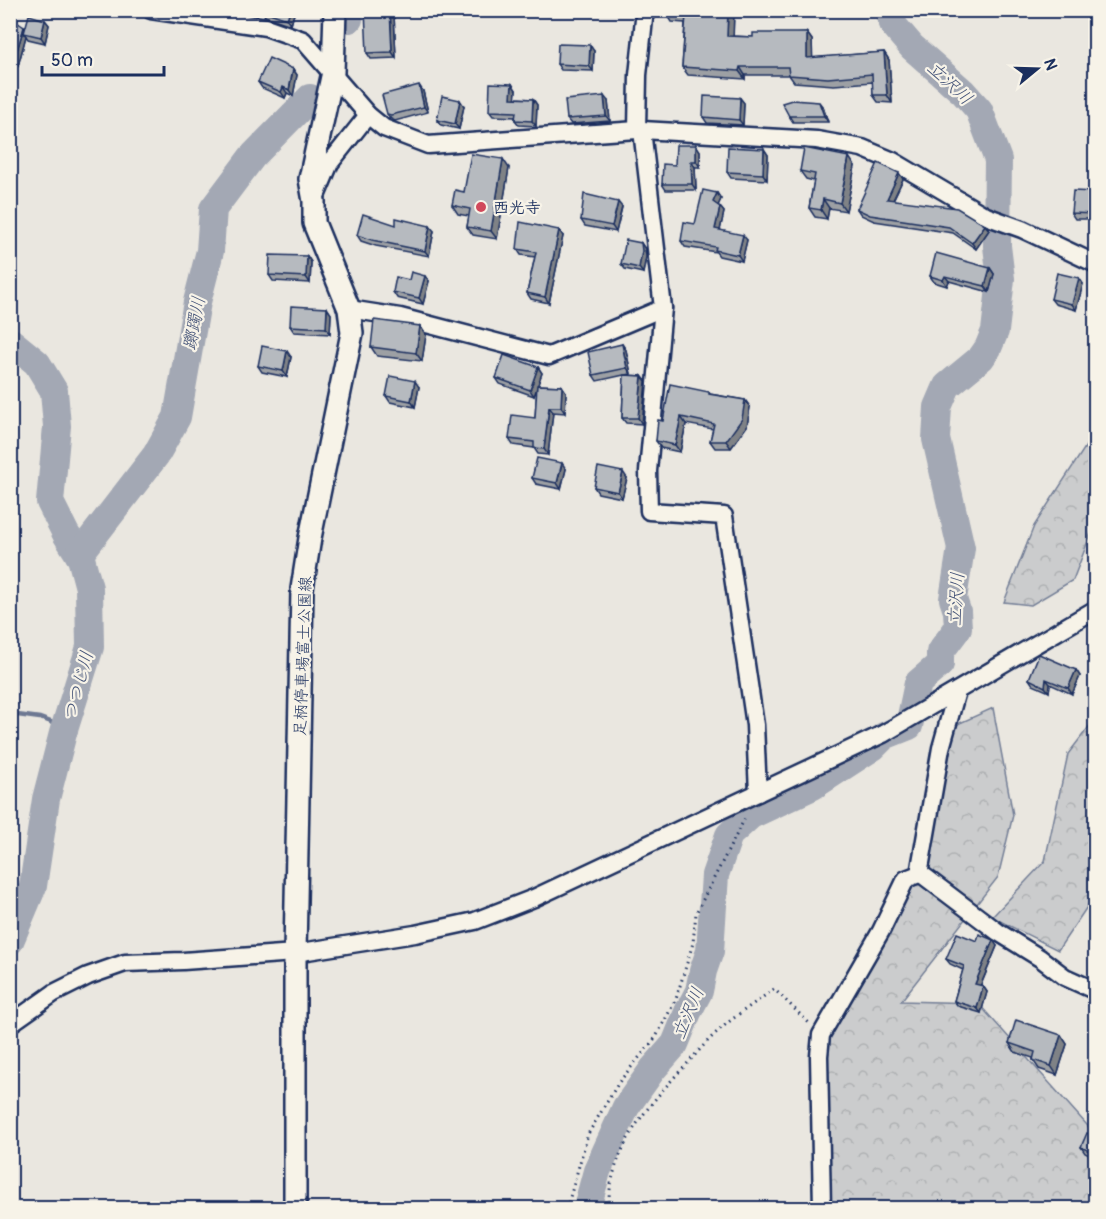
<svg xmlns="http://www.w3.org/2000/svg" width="1106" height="1219" font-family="Pangolin,'Klee One',sans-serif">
	<defs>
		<pattern id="forest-crowns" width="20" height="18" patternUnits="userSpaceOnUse" patternTransform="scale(1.5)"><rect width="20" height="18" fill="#cbcccd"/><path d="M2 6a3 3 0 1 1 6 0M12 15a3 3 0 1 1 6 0" fill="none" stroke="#aeb0b2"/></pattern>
	</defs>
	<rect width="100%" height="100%" fill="#eae7e0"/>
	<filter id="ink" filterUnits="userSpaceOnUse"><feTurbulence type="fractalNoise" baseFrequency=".0167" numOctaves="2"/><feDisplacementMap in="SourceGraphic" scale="12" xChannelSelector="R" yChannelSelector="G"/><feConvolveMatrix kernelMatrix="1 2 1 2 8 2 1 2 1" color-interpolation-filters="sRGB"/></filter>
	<g filter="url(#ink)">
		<!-- forest -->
		<g fill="url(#forest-crowns)" stroke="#737e96" stroke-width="1.5">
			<polygon points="1095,432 1095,523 1073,580 1031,605 1004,602 1034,526"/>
			<polygon points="993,708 1013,815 998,877 901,1001 978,1003 1095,1134 1095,1208 816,1208 823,1051 881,931 920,873 951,727"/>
			<polygon points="1095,719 1095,895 1058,950 992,917 1045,861 1068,754"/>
		</g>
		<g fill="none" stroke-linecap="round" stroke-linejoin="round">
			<!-- stream -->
			<polyline stroke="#6d7892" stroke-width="4.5" points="10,714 40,718 51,722 63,733"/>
			<!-- river -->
			<g stroke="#a3a8b4" stroke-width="28">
				<polyline points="347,10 349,19"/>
				<polyline points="10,341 37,363 54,391 57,426 50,502 66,534 81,558 89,588 90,647 63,733 46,799 33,886 10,941"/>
				<polyline points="79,555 156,455 177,417 197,302 210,251 213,209 252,157 310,98"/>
				<polyline points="587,1208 597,1171 626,1107 653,1069 675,1044 688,1012 699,991 703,971 710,951 715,875 729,835 751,815 813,786 873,747 884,736 909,726 918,683 940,664 940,652 958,628 957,611 953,599 961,548 936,439 938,407 947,386 981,358 988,348 995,331 1001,279 997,246 998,160 979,110 963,92 912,47 894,26 888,10"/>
			</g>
			<!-- minor casing -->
			<g stroke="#1b2f5e" stroke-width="21">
				<g id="minor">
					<polyline points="151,10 266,27 303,40 368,115 384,128 428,145 637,130"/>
					<polyline points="642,130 817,140 862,148 893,161 986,216 1022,229 1096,264"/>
					<polyline points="314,201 330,163 368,115"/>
					<polyline points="663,308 648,471 649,511 724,516 755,725 758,793"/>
					<polyline points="349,309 400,317 549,356 663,308 642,130 637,130 638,75 645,10"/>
					<polyline points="919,874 920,873 998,932 1040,958 1065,977 1096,991"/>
					<polyline points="10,1024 54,993 88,976 125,963 183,961 295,953 415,934 475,921 534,898 883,734 1096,609"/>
					<polyline points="822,1208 819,1056 821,1035 881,931 906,879 919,874 941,748 957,691"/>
				</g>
			</g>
			<!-- major casing -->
			<g stroke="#1b2f5e" stroke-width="26">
				<polyline id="major" points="295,1208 295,953 302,589 310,538 352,333 349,309 314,223 314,201 310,179 333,72 335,10"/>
			</g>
			<!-- path -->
			<g stroke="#1b2f5e" stroke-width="3" stroke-dasharray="1.5 4.5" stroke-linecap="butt">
				<polyline points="567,1208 588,1134 619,1082 656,1037 676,999 693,943 696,913 746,816"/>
				<path d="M608,1208C611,1150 643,1111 681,1070C693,1058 703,1045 716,1033C733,1017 755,1003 774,989L809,1023"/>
			</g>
			<!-- minor -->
			<use href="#minor" stroke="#f7f3e8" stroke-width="16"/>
			<!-- major -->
			<use href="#major" stroke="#f7f3e8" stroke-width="21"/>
		</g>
		<!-- wall -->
		<g fill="#9da0a4" stroke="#1b2f5e" stroke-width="1.5">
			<polygon points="261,10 295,10 291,25 265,16"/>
			<polygon points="734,10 733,36 753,37 807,33 812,40 812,58 884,52 889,60 892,103 878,102 873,95 873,82 834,85 794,82 789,75 745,75 745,79 688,75 682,67 685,23 672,22 667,14"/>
			<polygon points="394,15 396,58 371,59 367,53"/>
			<polygon points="10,19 25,29 45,20 49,25 45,43 28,39 26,36 18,66 10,63"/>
			<polygon points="594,51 593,71 561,70 557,64"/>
			<polygon points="293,69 297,75 293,96 287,93 285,98 262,88 258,82"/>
			<polygon points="512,84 516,90 515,98 533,99 537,105 536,126 519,125 515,120 515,117 493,116 489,111"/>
			<polygon points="423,91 428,112 395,121 391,119 387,114"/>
			<polygon points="740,98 744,103 743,125 707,123 703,117"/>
			<polygon points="608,101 610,121 571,124 567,119"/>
			<polygon points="464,106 459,129 441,125 437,120"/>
			<polygon points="823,107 828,122 793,122 789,116"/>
			<polygon points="696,145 700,151 700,167 695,167 696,190 666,190 662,184 675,165"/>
			<polygon points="764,149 768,155 767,180 731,178 727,172"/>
			<polygon points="855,166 846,211 829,208 827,219 815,217 809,208 814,181 806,179 800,171"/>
			<polygon points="509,168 497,239 473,235 467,227 469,216 458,214 452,205 464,192"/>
			<polygon points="903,179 893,200 985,225 989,230 976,249 953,233 874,221 861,215 857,209"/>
			<polygon points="1095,192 1095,219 1075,219 1071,213"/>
			<polygon points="717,193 721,199 718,205 724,212 720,230 747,240 742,261 719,256 716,252 685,247 681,241 695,224"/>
			<polygon points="622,207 616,232 585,226 581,220"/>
			<polygon points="396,225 434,231 429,256 376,246 361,241 357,235"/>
			<polygon points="563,236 549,303 531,299 527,293 535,257 521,255 517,249"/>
			<polygon points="641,243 645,249 646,257 643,273 625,269 621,264"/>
			<polygon points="307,256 311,262 310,283 273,281 269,275"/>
			<polygon points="990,268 994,274 989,292 949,281 947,286 934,282 930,276"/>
			<polygon points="1079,278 1083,284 1076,310 1055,304 1051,299"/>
			<polygon points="429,281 423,304 397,298 393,292"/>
			<polygon points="327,308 331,314 330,334 294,332 290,326"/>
			<polygon points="420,326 426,335 422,361 377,356 371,347"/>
			<polygon points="622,344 626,350 631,374 626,375 642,376 646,381 642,424 626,423 622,418 624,375 597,381 593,375"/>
			<polygon points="291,357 287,377 262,372 258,366"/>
			<polygon points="538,367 542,373 537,385 562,386 566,392 565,413 553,412 548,455 538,454 534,448 513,445 509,439 535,418 537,387 534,396 500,384 496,378"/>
			<polygon points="419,387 415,407 390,402 386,396"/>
			<polygon points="709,392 710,394 745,400 750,407 747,426 731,448 715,448 710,441 713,429 686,424 680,452 661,448 656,441 663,421"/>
			<polygon points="566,469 561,489 536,484 532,478"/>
			<polygon points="627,478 622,498 598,493 594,487"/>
			<polygon points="1076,670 1080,676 1072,694 1050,684 1049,692 1033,685 1029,679"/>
			<polygon points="1095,926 1095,951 1094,951 1090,945"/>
			<polygon points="977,941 997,946 981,985 983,986 987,992 981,1013 958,1006 954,1001 963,970 950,964 946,959"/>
			<polygon points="1061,1035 1067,1044 1057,1075 1039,1069 1033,1060 1033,1058 1015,1052 1009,1043"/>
			<polygon points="1095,1137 1095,1158 1085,1153 1081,1147"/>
		</g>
		<!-- shaded-wall -->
		<g fill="#7f8286" stroke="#1b2f5e" stroke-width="1.5">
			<polygon points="290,10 295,10 291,25 287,19"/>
			<polygon points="390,10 391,10 394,15 396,58 392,52"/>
			<polygon points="728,10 734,10 733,43 727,36"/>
			<polygon points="45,20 49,25 45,43 41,37"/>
			<polygon points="24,27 28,32 24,33 26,36 18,66 14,60"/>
			<polygon points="807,33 812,40 813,66 807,58"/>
			<polygon points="590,45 594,51 593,71 589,66"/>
			<polygon points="884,52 889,60 892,103 887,95"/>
			<polygon points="740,67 745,75 745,79 739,71"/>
			<polygon points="293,69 297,75 293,96 289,90"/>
			<polygon points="512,84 516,90 515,104 511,98"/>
			<polygon points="419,85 423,91 428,112 424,107"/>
			<polygon points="283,87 287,93 285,98 281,92"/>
			<polygon points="604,96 608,101 610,121 606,116"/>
			<polygon points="740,98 744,103 743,125 739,120"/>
			<polygon points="533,99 537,105 536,126 532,121"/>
			<polygon points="460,100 464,106 459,129 455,124"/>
			<polygon points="819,102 823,107 828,122 824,116"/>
			<polygon points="696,145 700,151 700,167 696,161"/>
			<polygon points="764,149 768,155 767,180 763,174"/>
			<polygon points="849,157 855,166 846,211 840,203"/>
			<polygon points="503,159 509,168 497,239 491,231"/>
			<polygon points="691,161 695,167 696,190 692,184"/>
			<polygon points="899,173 903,179 891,204 887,199"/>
			<polygon points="717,193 721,199 717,208 713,202"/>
			<polygon points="823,199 829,208 827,219 821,210"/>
			<polygon points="618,202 622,207 616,232 612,226"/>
			<polygon points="720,207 724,212 719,235 715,229"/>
			<polygon points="985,225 989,230 976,249 972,243"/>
			<polygon points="430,226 434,231 429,256 425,251"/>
			<polygon points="559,230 563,236 549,303 545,297"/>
			<polygon points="743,235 747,240 742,261 738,255"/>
			<polygon points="641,243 645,249 646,257 643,273 639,268"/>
			<polygon points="307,256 311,262 310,283 306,277"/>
			<polygon points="990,268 994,274 989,292 985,286"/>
			<polygon points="425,276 429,281 423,304 419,298"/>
			<polygon points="945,276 949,281 947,286 943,280"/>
			<polygon points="1079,278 1083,284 1076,310 1072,304"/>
			<polygon points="327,308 331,314 330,334 326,328"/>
			<polygon points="420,326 426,335 422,361 416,353"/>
			<polygon points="622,344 626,350 631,374 627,368"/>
			<polygon points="287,351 291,357 287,377 283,371"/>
			<polygon points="538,367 542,373 534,396 530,390"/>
			<polygon points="642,376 646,381 642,424 638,418"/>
			<polygon points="415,381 419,387 415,407 411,401"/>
			<polygon points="562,386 566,392 565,413 561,407"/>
			<polygon points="745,400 750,407 747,426 731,448 726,441"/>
			<polygon points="549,407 553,412 548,455 544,449"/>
			<polygon points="681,417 686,424 680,452 675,445"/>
			<polygon points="562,463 566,469 561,489 557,483"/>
			<polygon points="623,472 627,478 622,498 618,492"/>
			<polygon points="1076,670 1080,676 1072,694 1068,688"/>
			<polygon points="1046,679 1050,684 1049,692 1045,687"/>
			<polygon points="993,940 997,946 979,989 975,984"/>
			<polygon points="983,986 987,992 981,1013 977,1008"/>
			<polygon points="1061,1035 1067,1044 1057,1075 1051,1066"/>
		</g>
		<!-- building -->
		<g fill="#b6babf" stroke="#1b2f5e" stroke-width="1.5">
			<polygon points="261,10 290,10 287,19"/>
			<polygon points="365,10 390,10 392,52 367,53"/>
			<polygon points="667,10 728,10 727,36 753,37 753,33 807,33 807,58 884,52 887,95 873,95 872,74 828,78 789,75 788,67 740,67 739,71 682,67 686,15 667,14"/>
			<polygon points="29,15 45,20 41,37 24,33"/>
			<polygon points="11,18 24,27 14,60 10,59"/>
			<polygon points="558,44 590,45 589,66 557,64"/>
			<polygon points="269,58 293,69 289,90 283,87 281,92 258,82"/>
			<polygon points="490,83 512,84 511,98 533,99 532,121 515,120 516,112 489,111"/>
			<polygon points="419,85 424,107 391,115 387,114 382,95"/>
			<polygon points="442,96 460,100 455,124 437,120"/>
			<polygon points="604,96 606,116 567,119 565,100"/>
			<polygon points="704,96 740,98 739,120 703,117"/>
			<polygon points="792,100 819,102 824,116 789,116 782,103"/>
			<polygon points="676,145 696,145 696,161 691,161 692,184 662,184 663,164 675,165"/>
			<polygon points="728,147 764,149 763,174 727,172"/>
			<polygon points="804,148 849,157 840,203 823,199 821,210 809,208 815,174 800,171"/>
			<polygon points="471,154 503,159 491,231 467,227 470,209 452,205 455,190 464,192"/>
			<polygon points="878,163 899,173 887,199 957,208 985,225 972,243 949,227 870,215 857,209"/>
			<polygon points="703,190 717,193 713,202 720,207 715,229 743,235 738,255 715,250 716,247 681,241 684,222 695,224"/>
			<polygon points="1073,191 1095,192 1095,214 1071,213"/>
			<polygon points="584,194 618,202 612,226 581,220"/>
			<polygon points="363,214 396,225 396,218 430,226 425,251 372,240 357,235"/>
			<polygon points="520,222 559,230 545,297 527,293 536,252 517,249"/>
			<polygon points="626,240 641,243 642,251 639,268 621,264"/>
			<polygon points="936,253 990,268 985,286 945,276 943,280 930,276"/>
			<polygon points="270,255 307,256 306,277 269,275"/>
			<polygon points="411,272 425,276 419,298 393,292 396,277 409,280"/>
			<polygon points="1057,273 1079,278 1072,304 1051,299"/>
			<polygon points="291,306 327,308 326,328 290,326"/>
			<polygon points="374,320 420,326 416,353 371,347"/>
			<polygon points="622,344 627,368 593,375 588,352"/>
			<polygon points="262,346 287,351 283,371 258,366"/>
			<polygon points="504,355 538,367 530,390 496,378"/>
			<polygon points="624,375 642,376 638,418 622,418"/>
			<polygon points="390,376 415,381 411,401 386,396"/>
			<polygon points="670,384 709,392 709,394 745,400 742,419 726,441 710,441 714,424 681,417 675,445 656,441 658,420 663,421"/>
			<polygon points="537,385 562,386 561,407 549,407 544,449 534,448 534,442 509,439 512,415 535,418"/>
			<polygon points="537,458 562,463 557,483 532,478"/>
			<polygon points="598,467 623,472 618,492 594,487"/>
			<polygon points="1039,654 1076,670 1068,688 1046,679 1045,687 1029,679"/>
			<polygon points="1095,926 1095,947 1090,945"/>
			<polygon points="957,933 977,941 979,934 993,940 975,984 983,986 977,1008 954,1001 964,966 946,959"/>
			<polygon points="1016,1020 1061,1035 1051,1066 1033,1060 1035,1052 1009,1043"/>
			<polygon points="1087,1133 1095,1137 1095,1154 1081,1147"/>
		</g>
	</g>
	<!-- markers -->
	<circle fill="#d1495b" stroke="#f7f3e8" stroke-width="2" cx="481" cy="207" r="6"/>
	<g text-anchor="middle" stroke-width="4.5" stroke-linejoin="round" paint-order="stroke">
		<!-- poi labels -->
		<g font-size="16" font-weight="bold" fill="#1b2f5e" stroke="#f7f3e8" text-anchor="start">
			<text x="493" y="213">西光寺</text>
		</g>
		<!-- street labels -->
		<g font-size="16" fill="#1b2f5e" stroke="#f7f3e8">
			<text transform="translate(302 656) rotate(-88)" y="6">足柄停車場富士公園線</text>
		</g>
		<!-- water labels -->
		<g font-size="18" font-style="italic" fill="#445378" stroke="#f7f3e8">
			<text transform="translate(950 83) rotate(43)" y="6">立沢川</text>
			<text transform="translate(194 323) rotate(-79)" y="6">躑躅川</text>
			<text transform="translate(956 599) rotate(-86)" y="6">立沢川</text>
			<text transform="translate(78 686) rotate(-75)" y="6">つつじ川</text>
			<text transform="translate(688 1013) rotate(-67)" y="6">立沢川</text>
		</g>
	</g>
	<!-- margin -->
	<rect width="1106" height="1219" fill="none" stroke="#f7f3e8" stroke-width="36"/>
	<rect x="18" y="18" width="1070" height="1183" fill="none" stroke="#1b2f5e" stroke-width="2" filter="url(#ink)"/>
	<!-- north arrow -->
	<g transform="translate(1037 69) rotate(71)" stroke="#f7f3e8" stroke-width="4.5" paint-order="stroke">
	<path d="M0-4.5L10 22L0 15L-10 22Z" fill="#1b2f5e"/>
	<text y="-9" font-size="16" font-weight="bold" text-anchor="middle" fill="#1b2f5e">N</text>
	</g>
	<!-- scale -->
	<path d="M42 66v9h122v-9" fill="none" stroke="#1b2f5e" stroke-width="3"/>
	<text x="51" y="66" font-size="18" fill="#1b2f5e" stroke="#f7f3e8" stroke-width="4.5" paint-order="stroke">50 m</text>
</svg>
